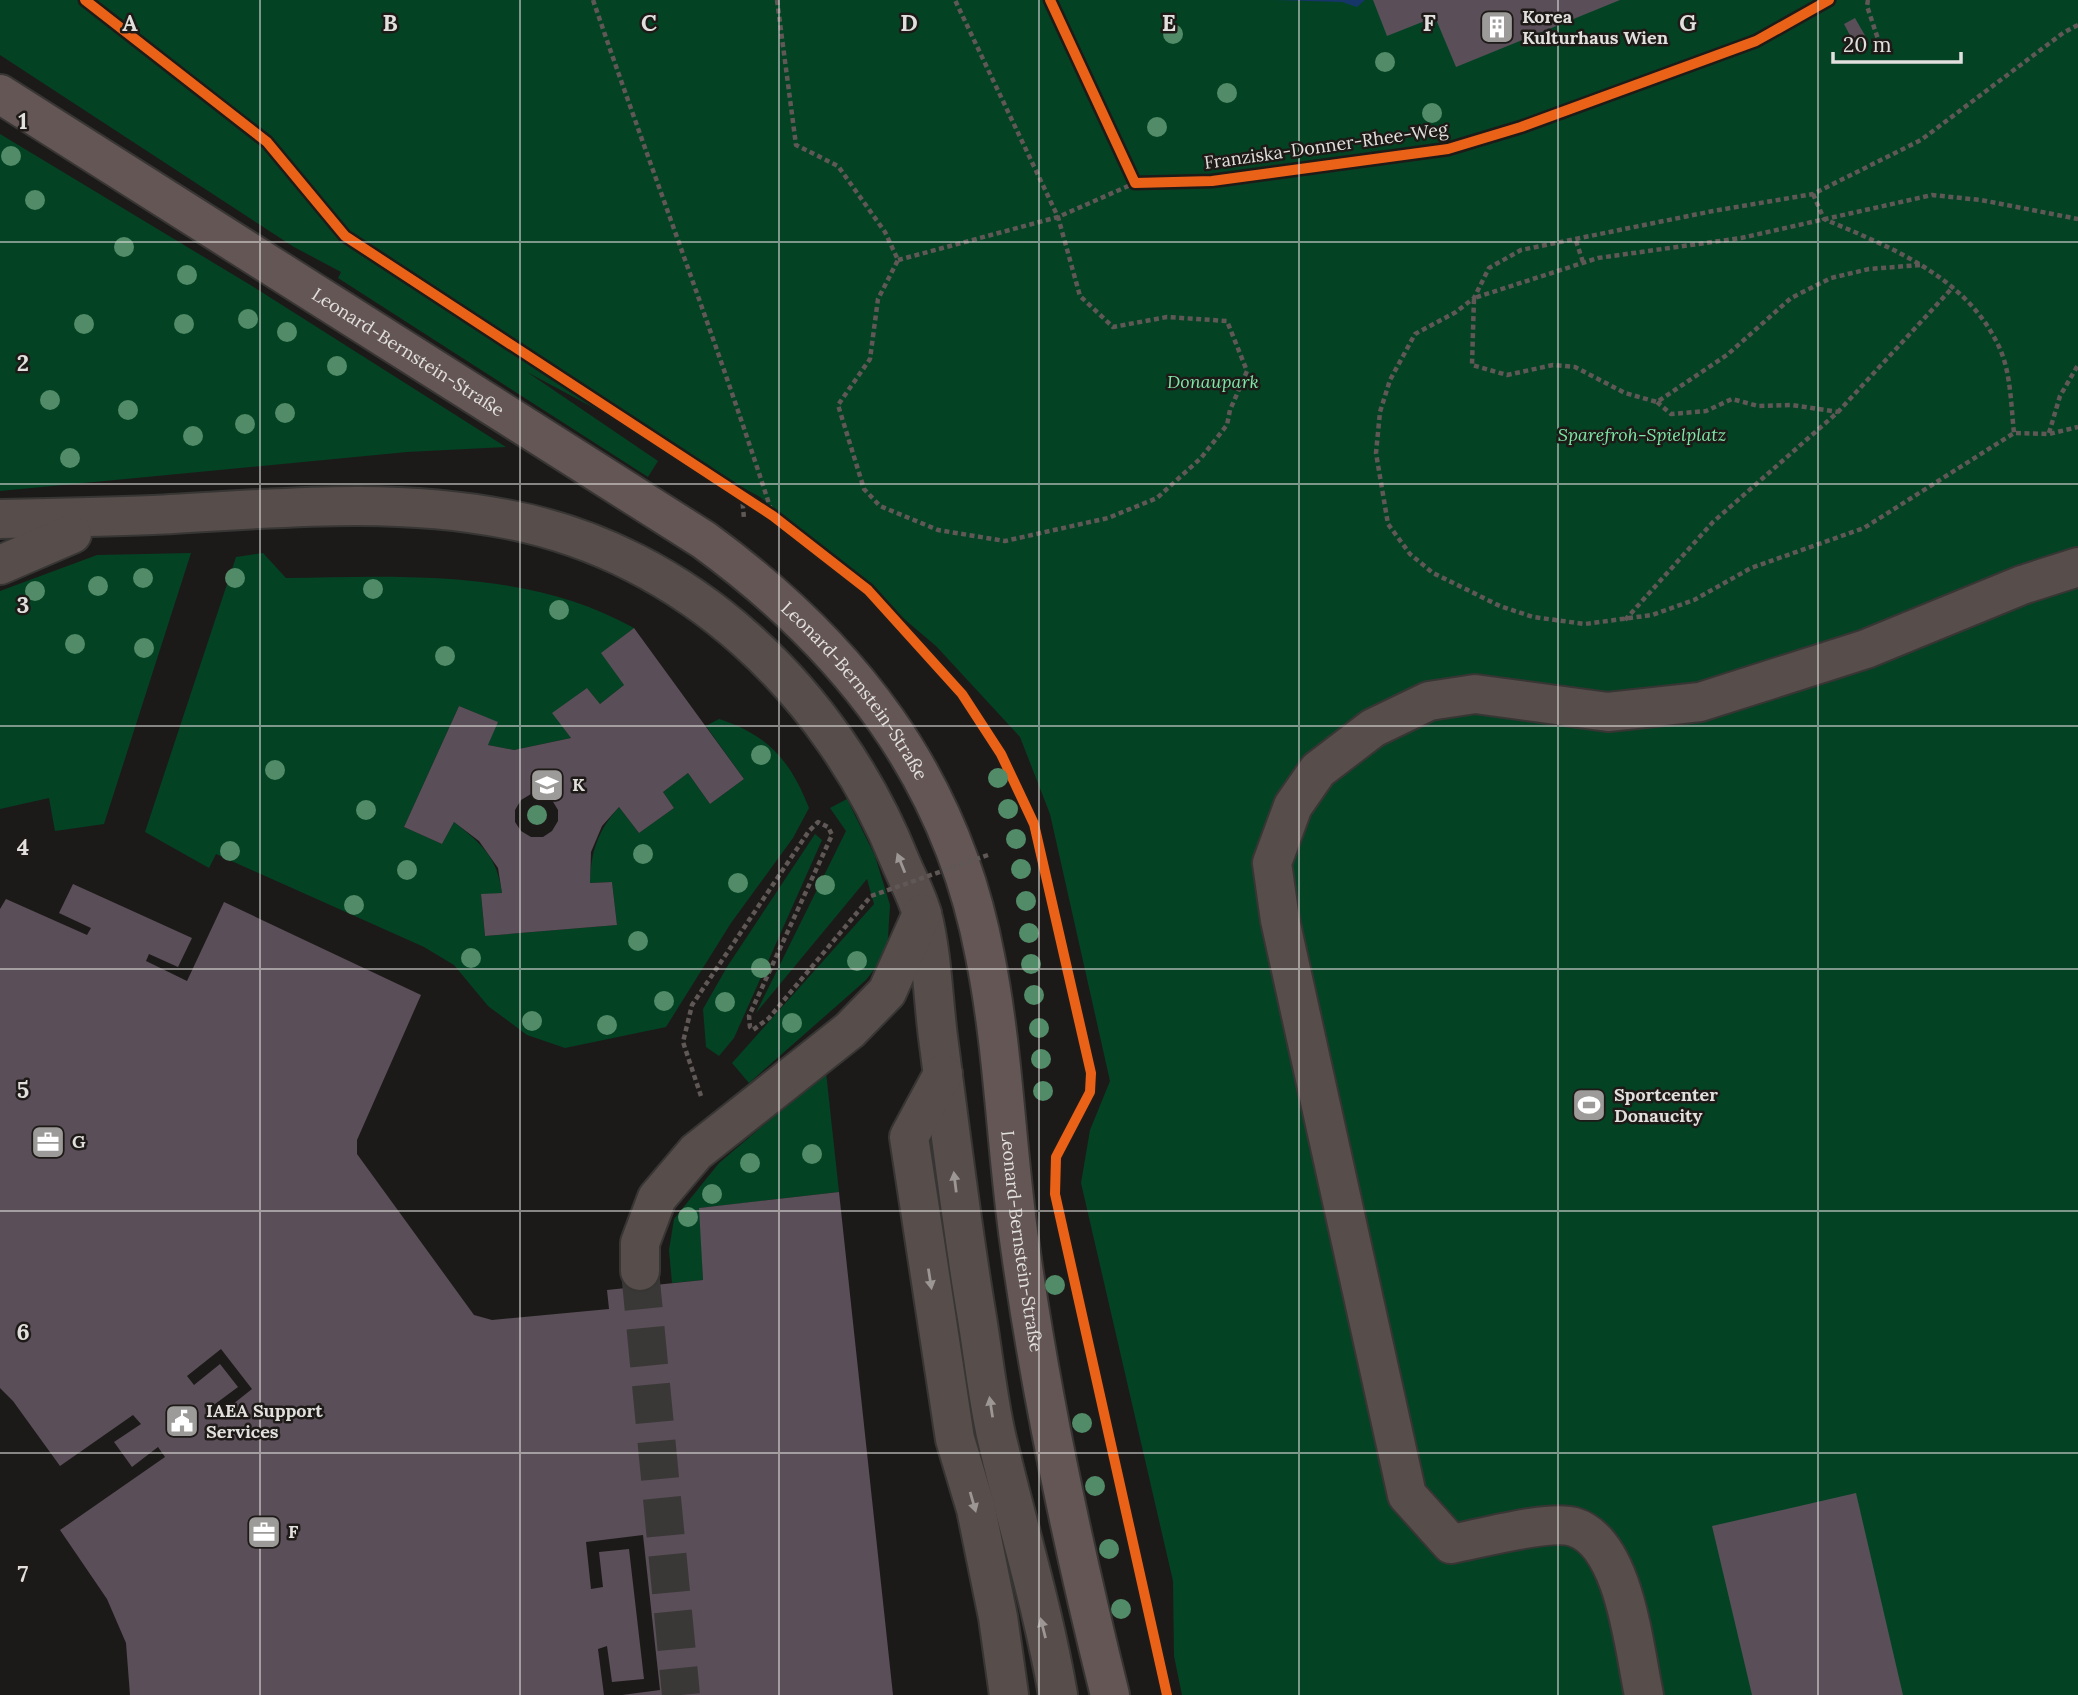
<svg xmlns="http://www.w3.org/2000/svg" width="2078" height="1695" font-family="Lora,serif">
	<rect width="100%" height="100%" fill="#1c1a18"/>
	<!-- green -->
	<g fill="#044224">
		<polygon points="0,0 2078,0 2078,1695 1182,1695 1174,1656 1173,1581 1081,1183 1090,1130 1110,1081 1050,814 1020,737 936,646 760,497 527,372 658,461 648,477 338,278 341,272 294,247 0,55"/>
		<polygon points="0,134 252,286 506,447 407,452 0,491"/>
		<polygon points="191,553 104,824 55,831 49,798 0,809 0,591 97,555"/>
		<path d="M263,553L286,578C402,576 529,569 634,628L602,653L624,685L600,704L587,688L553,713L571,738L514,750L488,745L497,722L459,706L404,827L442,844L454,822C482,844 497,857 502,893L481,895L485,936L617,925L612,882L590,883C591,850 598,831 619,807L639,833L674,808L663,792L688,773L710,804L744,779L706,726L719,719C768,735 790,760 809,808L793,838L731,923L666,1027L565,1048L527,1035L488,1006L454,965L424,947L216,854L209,868L145,832L236,557Z"/>
		<polygon points="847,799 875,856 890,905 887,953 866,980 749,1083 732,1063 874,904 867,879 756,1013 846,831 830,808"/>
		<polygon points="815,834 822,840 734,1038 719,1056 706,1047 703,1009 727,967"/>
		<polygon points="826,1072 839,1192 700,1208 703,1280 672,1283 669,1250 674,1219 719,1163"/>
	</g>
	<!-- water -->
	<polygon fill="#163669" points="1275,0 1365,0 1357,7 1342,2"/>
	<!-- building -->
	<g fill="#5a4e58" fill-rule="evenodd">
		<polygon points="1373,0 1620,0 1456,67 1435,17 1387,36"/>
		<polygon points="1855,18 1867,39 1855,45 1844,24"/>
		<path d="M634,628L744,779L710,804L688,773L663,792L674,808L639,833L619,807L602,826L591,852L590,883L612,882L617,925L485,936L481,894L502,893L498,868L479,841L454,822L442,844L404,827L459,706L498,722L488,745L514,750L571,738L552,713L587,688L600,704L624,685L601,653ZM531,794H542L552,800L558,810V821L552,831L543,837H531L521,831L515,822V810L521,800Z"/>
		<path d="M73,884L192,938L178,967L149,954L146,961L187,981L224,902L421,995L357,1140V1154L474,1315L492,1320L609,1309L607,1290L703,1280L699,1208L839,1192L893,1695H622L660,1690L643,1535L586,1542L591,1589L603,1587L599,1552L629,1549L644,1679L612,1682L607,1646L598,1649L604,1695H130L126,1643L107,1599L60,1530L165,1457L158,1447L132,1467L114,1442L141,1424L133,1415L60,1466L13,1401L0,1388V909L6,899L87,935L91,928L59,913ZM221,1349L252,1389L218,1416L211,1407L238,1387L220,1364L194,1385L187,1376Z"/>
		<polygon points="1856,1493 1903,1695 1752,1695 1712,1526"/>
	</g>
	<g fill="none" stroke-linecap="round" stroke-linejoin="round">
		<!-- minor-tunnel -->
		<polyline stroke="#3a3836" stroke-width="38" stroke-dasharray="38 19" stroke-linecap="butt" points="640,1271 681,1695"/>
		<!-- minor casing -->
		<g stroke="#373635" stroke-width="42">
			<g id="minor">
				<path d="M0,519C51,518 102,517 153,515C271,509 389,496 506,519C688,553 832,692 900,861C907,878 917,896 922,914C932,953 933,997 938,1037C950,1129 961,1221 976,1312C983,1353 987,1394 996,1435C1016,1521 1043,1607 1058,1695"/>
				<polyline points="0,565 72,534"/>
				<polyline points="943,1074 909,1137 955,1439 976,1509 998,1617 1009,1695"/>
				<polyline points="640,1271 640,1243 657,1198 696,1152 850,1030 887,992 922,914"/>
				<path d="M1644,1695C1634,1649 1625,1543 1574,1527C1550,1519 1479,1539 1451,1544L1407,1495L1280,920L1272,863L1293,806L1318,770L1373,728L1429,701L1475,694L1608,712L1700,702L1866,649L2022,585L2078,567"/>
			</g>
		</g>
		<!-- major casing -->
		<g stroke="#373635" stroke-width="42">
			<g id="major">
				<path id="s1" d="M0,94L704,540C849,646 951,776 985,956C1004,1051 1006,1150 1020,1246C1041,1397 1073,1547 1110,1695"/>
			</g>
		</g>
		<!-- path -->
		<g stroke="#5f5856" stroke-width="4.5" stroke-dasharray="5 3.5" stroke-linecap="butt">
			<path d="M593,0C652,172 717,342 773,516"/>
			<polyline points="777,0 796,145 838,166 885,232 898,260 878,299 870,359 838,405 864,489 880,506 938,530 1005,541 1108,518 1157,498 1201,458 1227,425 1230,410 1247,371 1227,321 1167,317 1113,327 1080,296 1058,217 955,0"/>
			<polyline points="1868,0 1867,6 1878,39"/>
			<polyline points="2078,25 2063,33 1921,140 1813,194 1713,211 1521,250 1489,268 1474,298 1456,312 1415,334 1390,380 1380,412 1376,453 1388,524 1410,554 1433,573 1500,606 1533,617 1585,624 1652,615 1694,600 1751,568 1864,528 2014,433 2049,434 2078,427"/>
			<path d="M1813,194L1824,219C1892,248 1968,277 2000,349C2011,374 2011,406 2014,433"/>
			<polyline points="1576,241 1583,262"/>
			<polyline points="898,260 1058,217 1135,183"/>
			<polyline points="1920,265 1869,269 1831,278 1791,298 1727,355 1657,402 1625,393 1575,367 1553,365 1507,375 1472,365 1474,298 1598,258 1741,238 1932,195 1981,200 2078,219"/>
			<polyline points="1657,402 1671,414 1706,411 1732,399 1758,406 1792,405 1838,412"/>
			<polyline points="2049,433 2060,396 2078,365"/>
			<polyline points="742,495 744,519"/>
			<polyline points="1625,620 1713,522 1838,412 1953,287"/>
			<polyline points="701,1096 683,1042 692,1005 809,831 818,822 828,827 832,835 749,1016 750,1027 753,1030 769,1018 871,896"/>
		</g>
		<!-- minor -->
		<use href="#minor" stroke="#574d4b" stroke-width="38"/>
		<!-- major -->
		<use href="#major" stroke="#645654" stroke-width="38"/>
		<!-- path-bridge -->
		<polyline stroke="#5f5856" stroke-width="4.5" stroke-dasharray="5 3.5" stroke-linecap="butt" points="871,896 988,855"/>
		<!-- cycleway casing -->
		<g stroke="#1d1a17" stroke-width="15">
			<g id="cycleway">
				<polyline points="85,0 267,142 345,236 773,516 868,590 962,694 1001,754 1034,824 1091,1073 1090,1092 1056,1157 1055,1194 1167,1695"/>
				<polyline points="1050,0 1135,183 1212,181 1448,149 1521,127 1756,41 1829,0"/>
			</g>
		</g>
		<!-- cycleway -->
		<use href="#cycleway" stroke="#ea6118" stroke-width="10"/>
	</g>
	<!-- trees -->
	<g fill="#518b67">
		<circle cx="1173" cy="34" r="10"/>
		<circle cx="1385" cy="62" r="10"/>
		<circle cx="1227" cy="93" r="10"/>
		<circle cx="1432" cy="113" r="10"/>
		<circle cx="1157" cy="127" r="10"/>
		<circle cx="11" cy="156" r="10"/>
		<circle cx="35" cy="200" r="10"/>
		<circle cx="124" cy="247" r="10"/>
		<circle cx="187" cy="275" r="10"/>
		<circle cx="248" cy="319" r="10"/>
		<circle cx="84" cy="324" r="10"/>
		<circle cx="184" cy="324" r="10"/>
		<circle cx="287" cy="332" r="10"/>
		<circle cx="337" cy="366" r="10"/>
		<circle cx="50" cy="400" r="10"/>
		<circle cx="128" cy="410" r="10"/>
		<circle cx="285" cy="413" r="10"/>
		<circle cx="245" cy="424" r="10"/>
		<circle cx="193" cy="436" r="10"/>
		<circle cx="70" cy="458" r="10"/>
		<circle cx="143" cy="578" r="10"/>
		<circle cx="235" cy="578" r="10"/>
		<circle cx="98" cy="586" r="10"/>
		<circle cx="373" cy="589" r="10"/>
		<circle cx="35" cy="591" r="10"/>
		<circle cx="559" cy="610" r="10"/>
		<circle cx="75" cy="644" r="10"/>
		<circle cx="144" cy="648" r="10"/>
		<circle cx="445" cy="656" r="10"/>
		<circle cx="761" cy="755" r="10"/>
		<circle cx="275" cy="770" r="10"/>
		<circle cx="998" cy="778" r="10"/>
		<circle cx="1008" cy="809" r="10"/>
		<circle cx="366" cy="810" r="10"/>
		<circle cx="537" cy="815" r="10"/>
		<circle cx="1016" cy="839" r="10"/>
		<circle cx="230" cy="851" r="10"/>
		<circle cx="643" cy="854" r="10"/>
		<circle cx="1021" cy="869" r="10"/>
		<circle cx="407" cy="870" r="10"/>
		<circle cx="738" cy="883" r="10"/>
		<circle cx="825" cy="885" r="10"/>
		<circle cx="1026" cy="901" r="10"/>
		<circle cx="354" cy="905" r="10"/>
		<circle cx="1029" cy="933" r="10"/>
		<circle cx="638" cy="941" r="10"/>
		<circle cx="471" cy="958" r="10"/>
		<circle cx="857" cy="961" r="10"/>
		<circle cx="1031" cy="964" r="10"/>
		<circle cx="761" cy="968" r="10"/>
		<circle cx="1034" cy="995" r="10"/>
		<circle cx="664" cy="1001" r="10"/>
		<circle cx="725" cy="1002" r="10"/>
		<circle cx="532" cy="1021" r="10"/>
		<circle cx="792" cy="1023" r="10"/>
		<circle cx="607" cy="1025" r="10"/>
		<circle cx="1039" cy="1028" r="10"/>
		<circle cx="1041" cy="1059" r="10"/>
		<circle cx="1043" cy="1091" r="10"/>
		<circle cx="812" cy="1154" r="10"/>
		<circle cx="750" cy="1163" r="10"/>
		<circle cx="712" cy="1194" r="10"/>
		<circle cx="688" cy="1217" r="10"/>
		<circle cx="1055" cy="1285" r="10"/>
		<circle cx="1082" cy="1423" r="10"/>
		<circle cx="1095" cy="1486" r="10"/>
		<circle cx="1109" cy="1549" r="10"/>
		<circle cx="1121" cy="1609" r="10"/>
	</g>
	<!-- one-way arrows -->
	<defs><path id="oneway-solid" d="M-6-.8H1V-3.2L6.5 0L1 3.2V.8H-6Z" transform="scale(1.75)"/></defs>
	<g fill="#9c9694">
		<use href="#oneway-solid" transform="translate(901 863) rotate(-112)"/>
		<use href="#oneway-solid" transform="translate(955 1182) rotate(-97)"/>
		<use href="#oneway-solid" transform="translate(930 1279) rotate(81)"/>
		<use href="#oneway-solid" transform="translate(991 1407) rotate(-99)"/>
		<use href="#oneway-solid" transform="translate(973 1502) rotate(74)"/>
		<use href="#oneway-solid" transform="translate(1043 1628) rotate(-104)"/>
	</g>
	<!-- grid -->
	<path fill="none" stroke="#e2e0de" stroke-width="2" stroke-opacity="0.55" d="M260,0V1695M520,0V1695M779,0V1695M1039,0V1695M1299,0V1695M1558,0V1695M1818,0V1695M0,242H2078M0,484H2078M0,726H2078M0,969H2078M0,1211H2078M0,1453H2078"/>
	<!-- icons -->
	<defs>
		<g id="building-square" transform="scale(1.75)"><rect x="-9" y="-9" width="18" height="18" rx="4" fill="#9d9b99" stroke="#1d1a17"/><path d="M-4-6H4V6H1V3H-1V6H-4ZM-2.5-4.3h1.7v1.8h-1.7ZM.8-4.3h1.7v1.8H.8ZM-2.5-1h1.7V.8h-1.7ZM.8-1h1.7V.8H.8Z" fill="#fff"/></g>
		<g id="school-square" transform="scale(1.75)"><rect x="-9" y="-9" width="18" height="18" rx="4" fill="#9d9b99" stroke="#1d1a17"/><path d="M0-5L7-2L0 1L-7-2ZM-4 1L0 2.5L4 1V4Q0 6-4 4Z" fill="#fff"/></g>
		<g id="stadium-square" transform="scale(1.75)"><rect x="-9" y="-9" width="18" height="18" rx="4" fill="#9d9b99" stroke="#1d1a17"/><path d="M0-5a6.5 5 0 1 0 0 10a6.5 5 0 1 0 0-10ZM-3.5-1.8h7v3.6h-7Z" fill="#fff"/></g>
		<g id="office-square" transform="scale(1.75)"><rect x="-9" y="-9" width="18" height="18" rx="4" fill="#9d9b99" stroke="#1d1a17"/><path d="M-6-3h4V-5.5h4V-3h4V5H-6ZM-1-4.5V-3h2v-1.5ZM-6 0V1H6V0Z" fill="#fff"/></g>
		<g id="civic-square" transform="scale(1.75)"><rect x="-9" y="-9" width="18" height="18" rx="4" fill="#9d9b99" stroke="#1d1a17"/><path d="M-.6-6.5H3V-4.5H.6V-3L4-1V1h2V6H-6V1h2V-1L-.6-3ZM-1.2 2.5V6h2.4V2.5Z" fill="#fff"/></g>
	</defs>
	<g fill-rule="evenodd">
		<use href="#building-square" x="1497" y="27"/>
		<use href="#school-square" x="547" y="785"/>
		<use href="#stadium-square" x="1589" y="1105"/>
		<use href="#office-square" x="48" y="1142"/>
		<use href="#civic-square" x="182" y="1421"/>
		<use href="#office-square" x="264" y="1532"/>
	</g>
	<g text-anchor="middle" stroke-width="5" stroke-linejoin="round" paint-order="stroke">
		<!-- poi labels -->
		<g font-size="18" font-weight="bold" fill="#e2e0de" stroke="#1d1a17" text-anchor="start">
			<text x="1522" y="23">Korea<tspan x="1522" dy="21">Kulturhaus Wien</tspan></text>
			<text x="572" y="791">K</text>
			<text x="1614" y="1101">Sportcenter<tspan x="1614" dy="21">Donaucity</tspan></text>
			<text x="72" y="1148">G</text>
			<text x="206" y="1417">IAEA Support<tspan x="206" dy="21">Services</tspan></text>
			<text x="288" y="1538">F</text>
		</g>
		<!-- street labels -->
		<g font-size="18" fill="#e2e0de" stroke="#1d1a17">
			<text transform="translate(1326 146) rotate(-8)" y="6">Franziska-Donner-Rhee-Weg</text>
			<text dy="6" stroke="none"><textPath href="#s1" startOffset="483">Leonard-Bernstein-Straße</textPath></text>
			<text dy="6" stroke="none"><textPath href="#s1" startOffset="1048">Leonard-Bernstein-Straße</textPath></text>
			<text dy="6" stroke="none"><textPath href="#s1" startOffset="1636">Leonard-Bernstein-Straße</textPath></text>
		</g>
		<!-- park labels -->
		<g font-size="18" font-style="italic" fill="#7de7a7" stroke="#1d1a17">
			<text x="1213" y="388">Donaupark</text>
			<text x="1642" y="441">Sparefroh-Spielplatz</text>
		</g>
	</g>
	<g font-size="23" text-anchor="middle" font-weight="bold" fill="#e2e0de" stroke="#1d1a17" stroke-width="5" stroke-linejoin="round" paint-order="stroke">
		<text x="130" y="31">A</text>
		<text x="390" y="31">B</text>
		<text x="649" y="31">C</text>
		<text x="909" y="31">D</text>
		<text x="1169" y="31">E</text>
		<text x="1429" y="31">F</text>
		<text x="1688" y="31">G</text>
		<text x="23" y="129">1</text>
		<text x="23" y="371">2</text>
		<text x="23" y="613">3</text>
		<text x="23" y="855">4</text>
		<text x="23" y="1098">5</text>
		<text x="23" y="1340">6</text>
		<text x="23" y="1582">7</text>
	</g>
	<!-- scale -->
	<path d="M1833 52v10h128v-10" fill="none" stroke="#e2e0de" stroke-width="3.5"/>
	<text x="1843" y="52" font-size="21" fill="#e2e0de" stroke="#1d1a17" stroke-width="5" paint-order="stroke">20 m</text>
</svg>
